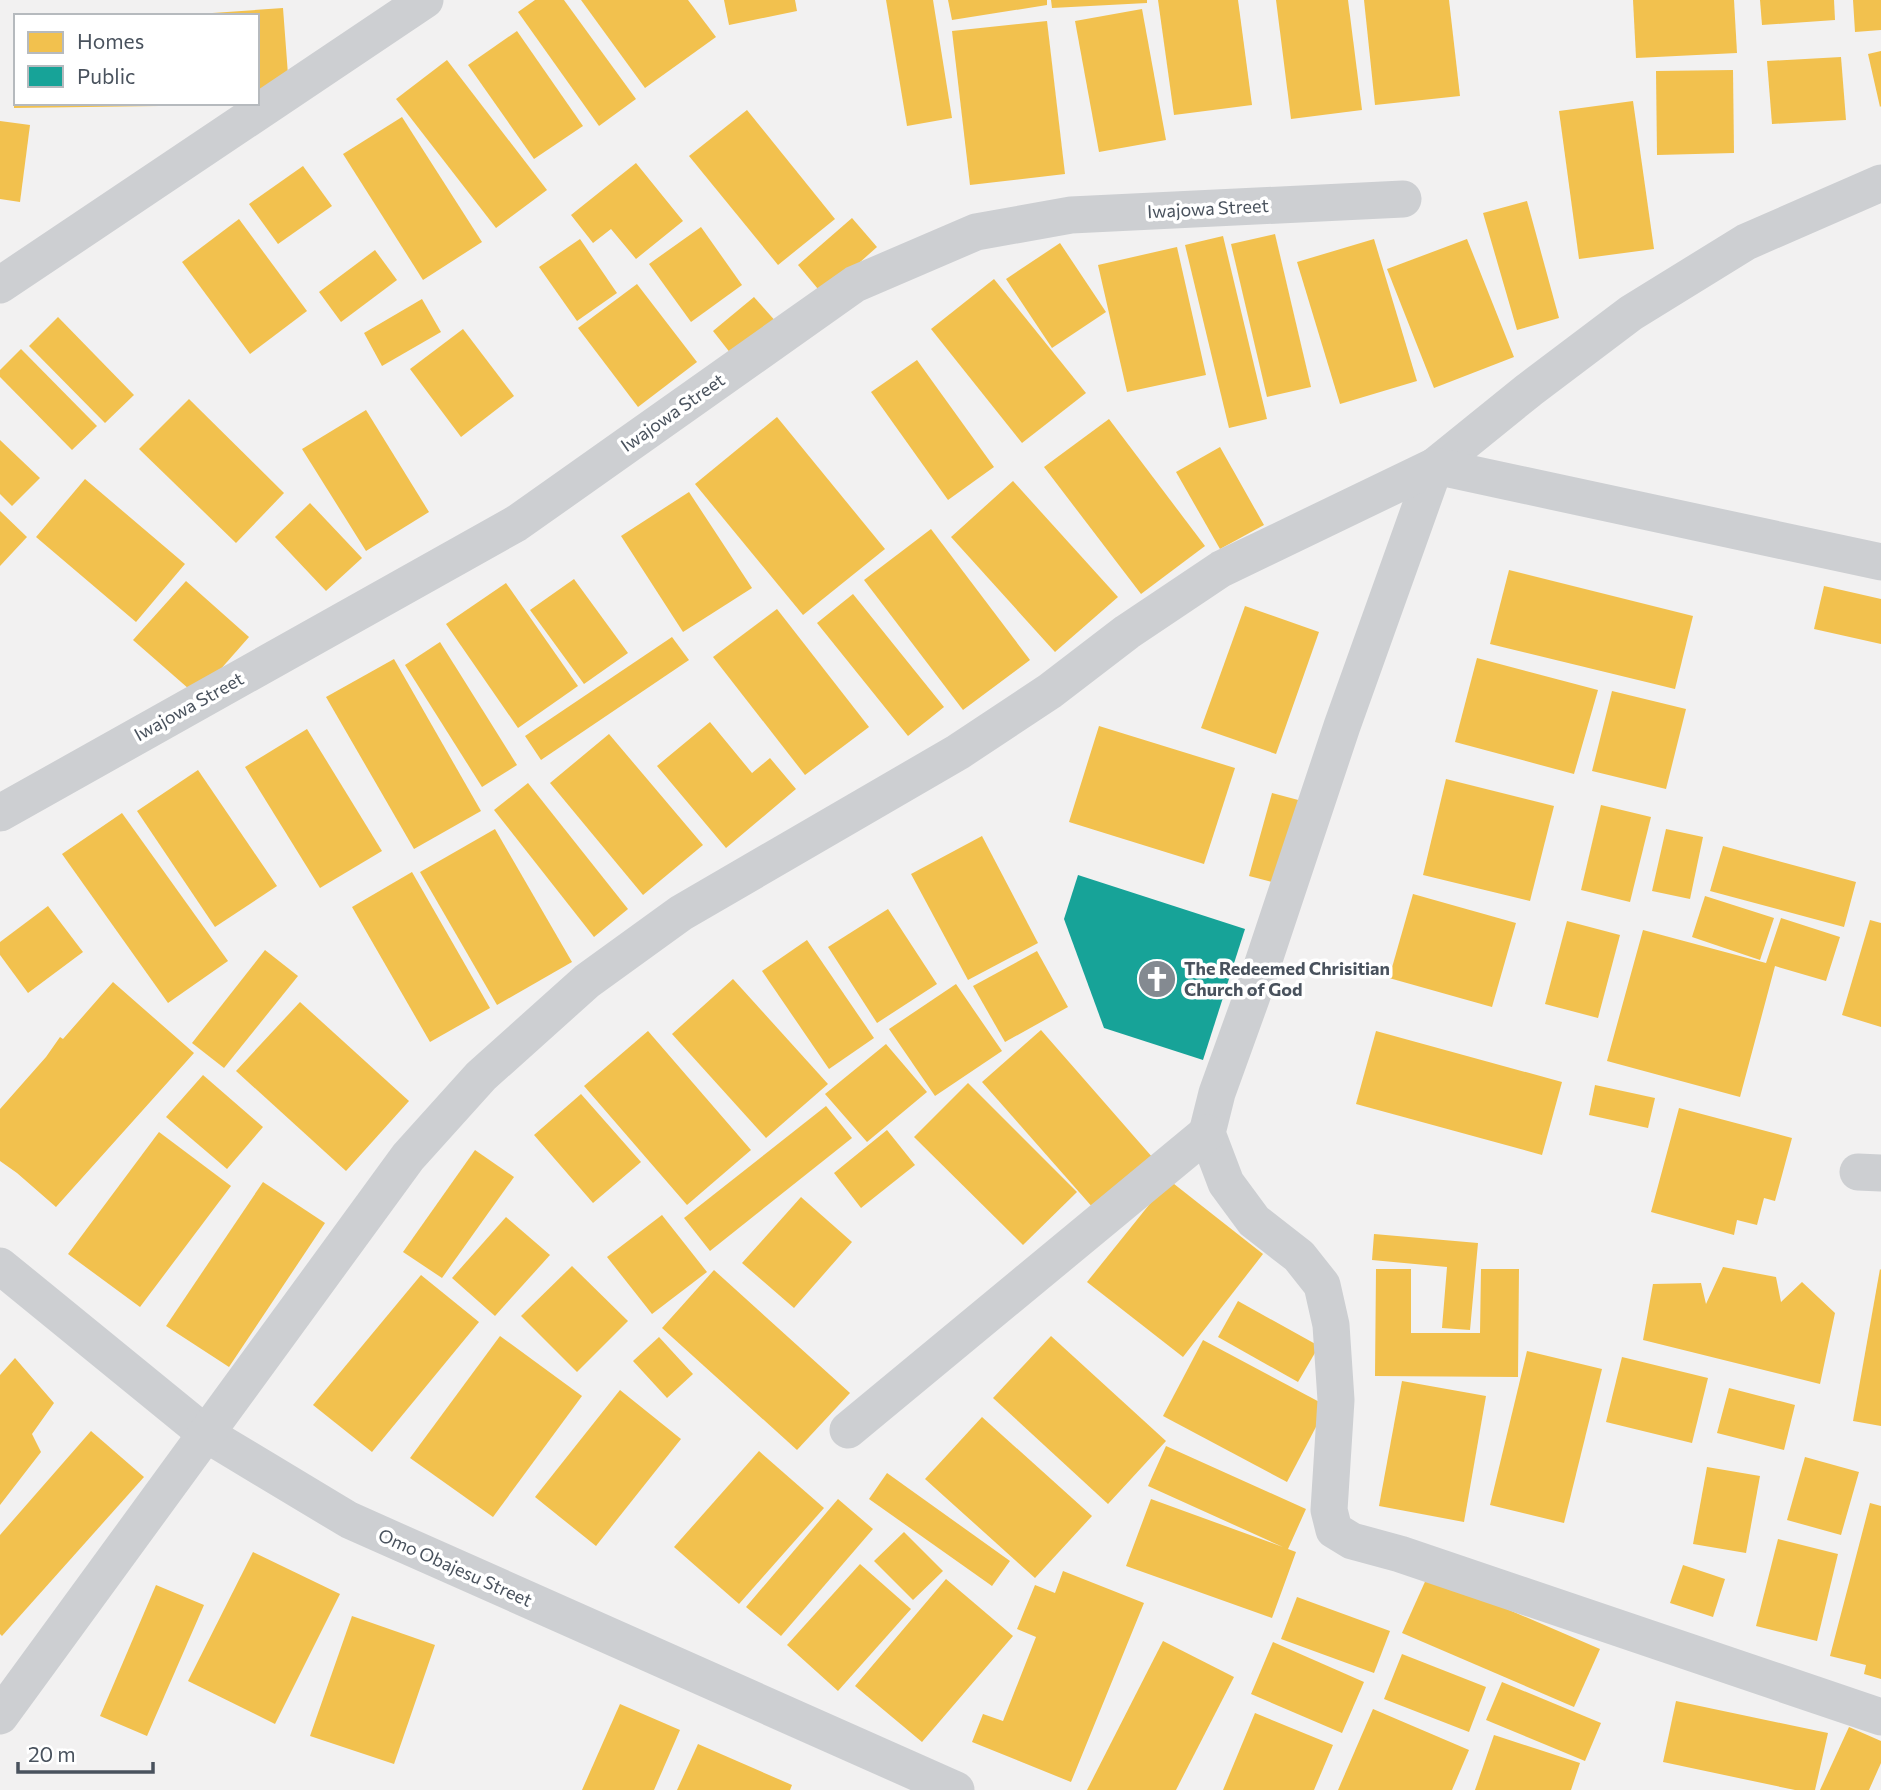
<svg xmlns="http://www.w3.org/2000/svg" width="1881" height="1790" font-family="Commissioner,sans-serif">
	<rect width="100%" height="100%" fill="#f2f1f1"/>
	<!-- homes -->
	<g fill="#f2c14e">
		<polygon points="535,0 564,0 636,99 599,126 518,12"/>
		<polygon points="581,0 688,0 716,37 645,88"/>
		<polygon points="724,0 795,0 797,11 729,25"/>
		<polygon points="886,0 933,0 952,118 907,126"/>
		<polygon points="948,0 1047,0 1047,5 952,20"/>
		<polygon points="1051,0 1147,0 1147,3 1052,8"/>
		<polygon points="1158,0 1238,0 1252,105 1174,115"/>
		<polygon points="1276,0 1348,0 1362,110 1291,119"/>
		<polygon points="1364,0 1449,0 1460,96 1375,105"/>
		<polygon points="1633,0 1734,0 1737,53 1636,58"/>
		<polygon points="1760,0 1834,0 1835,20 1762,25"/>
		<polygon points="1853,0 1881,0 1881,30 1855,32"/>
		<polygon points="283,8 289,88 257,91 257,16 198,16 198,14"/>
		<polygon points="1142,9 1166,140 1099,152 1075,21"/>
		<polygon points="1047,21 1065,174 970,185 952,31"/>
		<polygon points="517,31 583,126 534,159 468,65"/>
		<polygon points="1881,51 1881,106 1880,107 1868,54"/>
		<polygon points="1841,57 1846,120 1772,124 1767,61"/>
		<polygon points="447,60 547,190 496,228 396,99"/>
		<polygon points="1733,70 1734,153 1657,155 1656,71"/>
		<polygon points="1633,101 1654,249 1579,259 1559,111"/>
		<polygon points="14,103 159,103 159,106 14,108"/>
		<polygon points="747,110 835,219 778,265 689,156"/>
		<polygon points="402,117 482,242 423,280 343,154"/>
		<polygon points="0,121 30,125 20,202 0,199"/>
		<polygon points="636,163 683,221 636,259 611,229 593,243 571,215"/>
		<polygon points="303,166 332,206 278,244 249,204"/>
		<polygon points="1527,201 1559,318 1517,330 1483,213"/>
		<polygon points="852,218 877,247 823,295 798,265"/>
		<polygon points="239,219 307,311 250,354 182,262"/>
		<polygon points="701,227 742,285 691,322 649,264"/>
		<polygon points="1275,234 1311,387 1267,397 1231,244"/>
		<polygon points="1223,236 1267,419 1229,428 1185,245"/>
		<polygon points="580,239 617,293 577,321 539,267"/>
		<polygon points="1374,239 1417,381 1340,404 1297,262"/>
		<polygon points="1467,239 1514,357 1434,388 1387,269"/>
		<polygon points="1060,243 1106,312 1052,348 1006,279"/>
		<polygon points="1177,247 1206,375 1127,392 1098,265"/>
		<polygon points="375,250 397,280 341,322 319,292"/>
		<polygon points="994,279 1086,393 1022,443 931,329"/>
		<polygon points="637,284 697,362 638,407 578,328"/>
		<polygon points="754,297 778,324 735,359 713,331"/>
		<polygon points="422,299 441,332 382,366 364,333"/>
		<polygon points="58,317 134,395 105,423 29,346"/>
		<polygon points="463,329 514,396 461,437 410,369"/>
		<polygon points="21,349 97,426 72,450 0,377 0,370"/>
		<polygon points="917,360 994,467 948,500 871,392"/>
		<polygon points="189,399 284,493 236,543 139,449"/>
		<polygon points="366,410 429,512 366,551 302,449"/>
		<polygon points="777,417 885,549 803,615 695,484"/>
		<polygon points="1109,419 1205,546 1141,594 1044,467"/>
		<polygon points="0,440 40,478 12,506 0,494"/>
		<polygon points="1220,447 1264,525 1220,549 1176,472"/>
		<polygon points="85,479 185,564 136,622 36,537"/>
		<polygon points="1013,481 1118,597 1055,652 951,537"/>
		<polygon points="689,492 752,588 683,632 621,536"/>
		<polygon points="310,503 362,558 326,591 275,537"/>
		<polygon points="0,511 27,537 0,566"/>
		<polygon points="931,529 1030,660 963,710 864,580"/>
		<polygon points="1509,570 1693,616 1675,689 1490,644"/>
		<polygon points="574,579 628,653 584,684 530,610"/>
		<polygon points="186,581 249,637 197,696 133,640"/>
		<polygon points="506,583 578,686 518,728 446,624"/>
		<polygon points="1824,586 1881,599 1881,644 1814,629"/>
		<polygon points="853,594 944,707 908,736 817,623"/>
		<polygon points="1245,606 1319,632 1276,754 1201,728"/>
		<polygon points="777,609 869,727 805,775 713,657"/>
		<polygon points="672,637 689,660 541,760 525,736"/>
		<polygon points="440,642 517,765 482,787 405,665"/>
		<polygon points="1477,658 1598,690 1574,774 1455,742"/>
		<polygon points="394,659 481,811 414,849 326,697"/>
		<polygon points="1612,691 1686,709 1666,789 1592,771"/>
		<polygon points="710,722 752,773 770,758 796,789 726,848 657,766"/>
		<polygon points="1099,726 1235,768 1204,864 1069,822"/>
		<polygon points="307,729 382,851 320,888 245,767"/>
		<polygon points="609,734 703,845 643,895 550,783"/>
		<polygon points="198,770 277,886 215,927 137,811"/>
		<polygon points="1446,779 1554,806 1530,901 1423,875"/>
		<polygon points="528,783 628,909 594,937 494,810"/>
		<polygon points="1272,793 1302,801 1280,884 1249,876"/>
		<polygon points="1601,805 1651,817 1630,902 1581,890"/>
		<polygon points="122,813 228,961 168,1003 62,854"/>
		<polygon points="495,829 572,962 497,1005 420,872"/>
		<polygon points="1666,829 1703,837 1690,899 1652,891"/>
		<polygon points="982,836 1038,943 968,980 911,874"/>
		<polygon points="1723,846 1856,882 1844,927 1710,891"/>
		<polygon points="412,872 490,1008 430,1042 352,907"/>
		<polygon points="1413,894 1516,923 1492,1007 1389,978"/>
		<polygon points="1705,896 1774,918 1760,960 1692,937"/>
		<polygon points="48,906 83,952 28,993 0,955 0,942"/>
		<polygon points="888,909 937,984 877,1023 828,947"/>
		<polygon points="1781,918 1840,937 1826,981 1775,966 1740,1097 1607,1061 1643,930 1766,963"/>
		<polygon points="1870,920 1881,923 1881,1027 1842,1015"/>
		<polygon points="1567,921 1620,935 1598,1018 1545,1004"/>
		<polygon points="807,940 874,1038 829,1069 762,971"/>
		<polygon points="265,950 298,976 224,1068 192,1043"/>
		<polygon points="1037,951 1068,1007 1005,1042 973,986"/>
		<polygon points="733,979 828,1084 766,1138 672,1034"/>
		<polygon points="113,982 194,1053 56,1207 17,1173 0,1161 0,1109 46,1057 60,1037 63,1039"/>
		<polygon points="956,984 1002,1051 935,1096 889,1029"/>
		<polygon points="300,1002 409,1101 346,1171 236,1071"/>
		<polygon points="1041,1030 1153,1158 1094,1209 982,1082"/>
		<polygon points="648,1031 751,1150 687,1205 584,1086"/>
		<polygon points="1376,1031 1562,1082 1542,1155 1356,1104"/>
		<polygon points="886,1044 927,1092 867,1142 825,1094"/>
		<polygon points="203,1075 263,1127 227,1169 166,1117"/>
		<polygon points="968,1083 1077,1192 1023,1245 914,1137"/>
		<polygon points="1595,1085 1655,1098 1648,1128 1589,1115"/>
		<polygon points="581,1094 641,1162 593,1203 534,1135"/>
		<polygon points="826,1106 852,1138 710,1251 684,1218"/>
		<polygon points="1679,1108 1792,1138 1775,1201 1764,1198 1757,1225 1737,1220 1734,1235 1651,1212"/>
		<polygon points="887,1130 915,1165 861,1208 834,1173"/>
		<polygon points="159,1132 231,1186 140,1307 68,1254"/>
		<polygon points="475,1150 514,1177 442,1278 403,1252"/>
		<polygon points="1169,1180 1263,1254 1183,1357 1087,1282"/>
		<polygon points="263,1182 325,1223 229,1367 166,1326"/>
		<polygon points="801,1197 852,1242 794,1308 742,1263"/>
		<polygon points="662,1215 707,1272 652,1314 607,1257"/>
		<polygon points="506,1217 550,1255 495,1316 452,1278"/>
		<polygon points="1374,1234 1478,1243 1470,1330 1442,1328 1447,1267 1372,1260"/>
		<polygon points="572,1266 628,1321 577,1372 521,1316"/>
		<polygon points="1723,1267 1776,1277 1781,1302 1802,1282 1835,1313 1820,1384 1643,1340 1653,1284 1701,1283 1706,1304"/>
		<polygon points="1376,1269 1411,1269 1411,1333 1480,1333 1481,1269 1519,1269 1518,1377 1375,1376"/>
		<polygon points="1880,1269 1881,1270 1881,1426 1853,1421"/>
		<polygon points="714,1270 850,1393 797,1450 662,1328"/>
		<polygon points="421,1275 479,1322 372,1452 313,1405"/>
		<polygon points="1238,1301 1319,1346 1298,1382 1218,1337"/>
		<polygon points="500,1336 582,1396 493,1517 410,1458"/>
		<polygon points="1051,1336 1166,1441 1108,1504 993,1398"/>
		<polygon points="659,1337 693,1374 667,1398 633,1361"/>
		<polygon points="1203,1340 1327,1406 1287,1482 1163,1416"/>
		<polygon points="1527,1351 1602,1369 1564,1523 1490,1505"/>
		<polygon points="1622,1357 1708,1378 1692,1443 1606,1422"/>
		<polygon points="15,1358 54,1403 32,1434 41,1452 0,1505 0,1375"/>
		<polygon points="1402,1381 1486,1396 1464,1522 1379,1506"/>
		<polygon points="1729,1388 1795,1405 1784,1450 1717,1433"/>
		<polygon points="620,1390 681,1439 596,1546 535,1497"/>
		<polygon points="982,1417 1092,1516 1035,1578 925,1479"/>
		<polygon points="91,1431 144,1477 2,1636 0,1634 0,1535"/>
		<polygon points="1166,1446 1306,1509 1288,1549 1296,1552 1272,1618 1126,1566 1151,1499 1283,1547 1148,1486"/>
		<polygon points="759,1451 824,1508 739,1604 674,1547"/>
		<polygon points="1805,1457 1859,1472 1841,1535 1787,1520"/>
		<polygon points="1707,1467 1760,1476 1746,1553 1693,1544"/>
		<polygon points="887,1473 1010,1561 992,1586 869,1499"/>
		<polygon points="838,1499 873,1529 781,1636 746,1607"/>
		<polygon points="1870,1503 1881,1506 1881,1679 1864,1674 1866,1665 1830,1656"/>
		<polygon points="904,1532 943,1571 913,1600 874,1561"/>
		<polygon points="1778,1539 1838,1554 1817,1641 1756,1626"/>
		<polygon points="253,1552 340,1594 275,1724 188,1681"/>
		<polygon points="860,1564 911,1609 838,1691 787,1645"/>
		<polygon points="1683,1565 1725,1579 1713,1617 1670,1603"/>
		<polygon points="1063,1571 1144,1603 1071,1782 972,1742 983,1714 1003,1721 1036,1637 1017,1629 1035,1585 1055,1593"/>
		<polygon points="1428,1575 1600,1649 1574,1707 1402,1633"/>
		<polygon points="946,1579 1013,1636 922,1742 855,1686"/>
		<polygon points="156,1585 204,1605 147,1736 100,1716"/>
		<polygon points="1297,1597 1390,1631 1374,1673 1281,1639"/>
		<polygon points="352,1616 435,1645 394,1764 310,1736"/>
		<polygon points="1163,1641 1234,1677 1176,1790 1087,1790"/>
		<polygon points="1273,1642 1364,1682 1342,1733 1251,1694"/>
		<polygon points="1402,1654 1486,1687 1469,1732 1384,1699"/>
		<polygon points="1502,1682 1601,1723 1585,1761 1486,1720"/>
		<polygon points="1676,1701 1828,1733 1815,1790 1795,1790 1663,1762"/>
		<polygon points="620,1704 680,1730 654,1790 582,1790"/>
		<polygon points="1373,1709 1469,1750 1452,1790 1338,1790"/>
		<polygon points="1255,1713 1333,1745 1314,1790 1223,1790"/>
		<polygon points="1849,1727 1881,1741 1881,1763 1869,1790 1820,1790"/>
		<polygon points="1494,1735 1580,1763 1571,1790 1475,1790"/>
		<polygon points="698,1744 792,1785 790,1790 677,1790"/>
	</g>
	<!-- public -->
	<polygon fill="#17a398" points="1078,875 1245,929 1203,1060 1104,1028 1064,919"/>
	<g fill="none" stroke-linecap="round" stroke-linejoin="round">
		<!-- street -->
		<g stroke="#cdcfd2" stroke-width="37">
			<polyline points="1881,183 1746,242 1631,313 1529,390 1435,466 1342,726 1252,996 1217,1093 1207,1133 1226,1183 1254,1221 1299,1256 1322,1285 1331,1325 1336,1400 1329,1510 1334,1530 1352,1541 1400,1554 1881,1717"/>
			<polyline points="0,285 425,0"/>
			<polyline points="0,813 517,523 855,284 976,232 1071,215 1403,199"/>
			<polyline points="1858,1172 1881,1173"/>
			<polyline points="0,1266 206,1434 349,1520 956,1790"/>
			<polyline points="848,1430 1207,1133"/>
			<polyline points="0,1716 408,1157 481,1076 587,981 681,913 958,752 1050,691 1127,632 1221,569 1435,466 1881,562"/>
		</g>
	</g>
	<!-- icons -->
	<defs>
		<g id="church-disc" transform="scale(2.0125)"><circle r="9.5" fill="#848a91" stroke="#fff"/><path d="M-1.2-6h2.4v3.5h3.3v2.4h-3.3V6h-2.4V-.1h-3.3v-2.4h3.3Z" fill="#fff"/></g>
	</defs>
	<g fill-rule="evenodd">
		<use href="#church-disc" x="1157" y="979"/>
	</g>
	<g text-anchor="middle" stroke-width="7" stroke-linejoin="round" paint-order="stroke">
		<!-- street labels -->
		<g font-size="18" fill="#49525d" stroke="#fff">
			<text transform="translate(1208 209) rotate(-3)" y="6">Iwajowa Street</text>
			<text transform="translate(673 413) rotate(-35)" y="6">Iwajowa Street</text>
			<text transform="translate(189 707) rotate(-29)" y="6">Iwajowa Street</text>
			<text transform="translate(455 1568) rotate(24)" y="6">Omo Obajesu Street</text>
		</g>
		<!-- poi labels -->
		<g font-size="18" font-weight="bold" fill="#49525d" stroke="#fff" text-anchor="start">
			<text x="1184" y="975">The Redeemed Chrisitian<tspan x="1184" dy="21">Church of God</tspan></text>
		</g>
	</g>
	<!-- legend -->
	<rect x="14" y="14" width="245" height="91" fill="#ffffff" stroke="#b6babe" stroke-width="2"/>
	<rect x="28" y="32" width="35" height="21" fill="#f2c14e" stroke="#b6babe" stroke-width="2"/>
	<text x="77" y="49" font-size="21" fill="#49525d">Homes</text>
	<rect x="28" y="66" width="35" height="21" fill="#17a398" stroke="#b6babe" stroke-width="2"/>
	<text x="77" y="84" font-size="21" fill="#49525d">Public</text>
	<!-- scale -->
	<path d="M18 1762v10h135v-10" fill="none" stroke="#49525d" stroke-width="3.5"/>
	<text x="28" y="1762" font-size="21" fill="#49525d" stroke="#ffffff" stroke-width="5" paint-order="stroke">20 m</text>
</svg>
